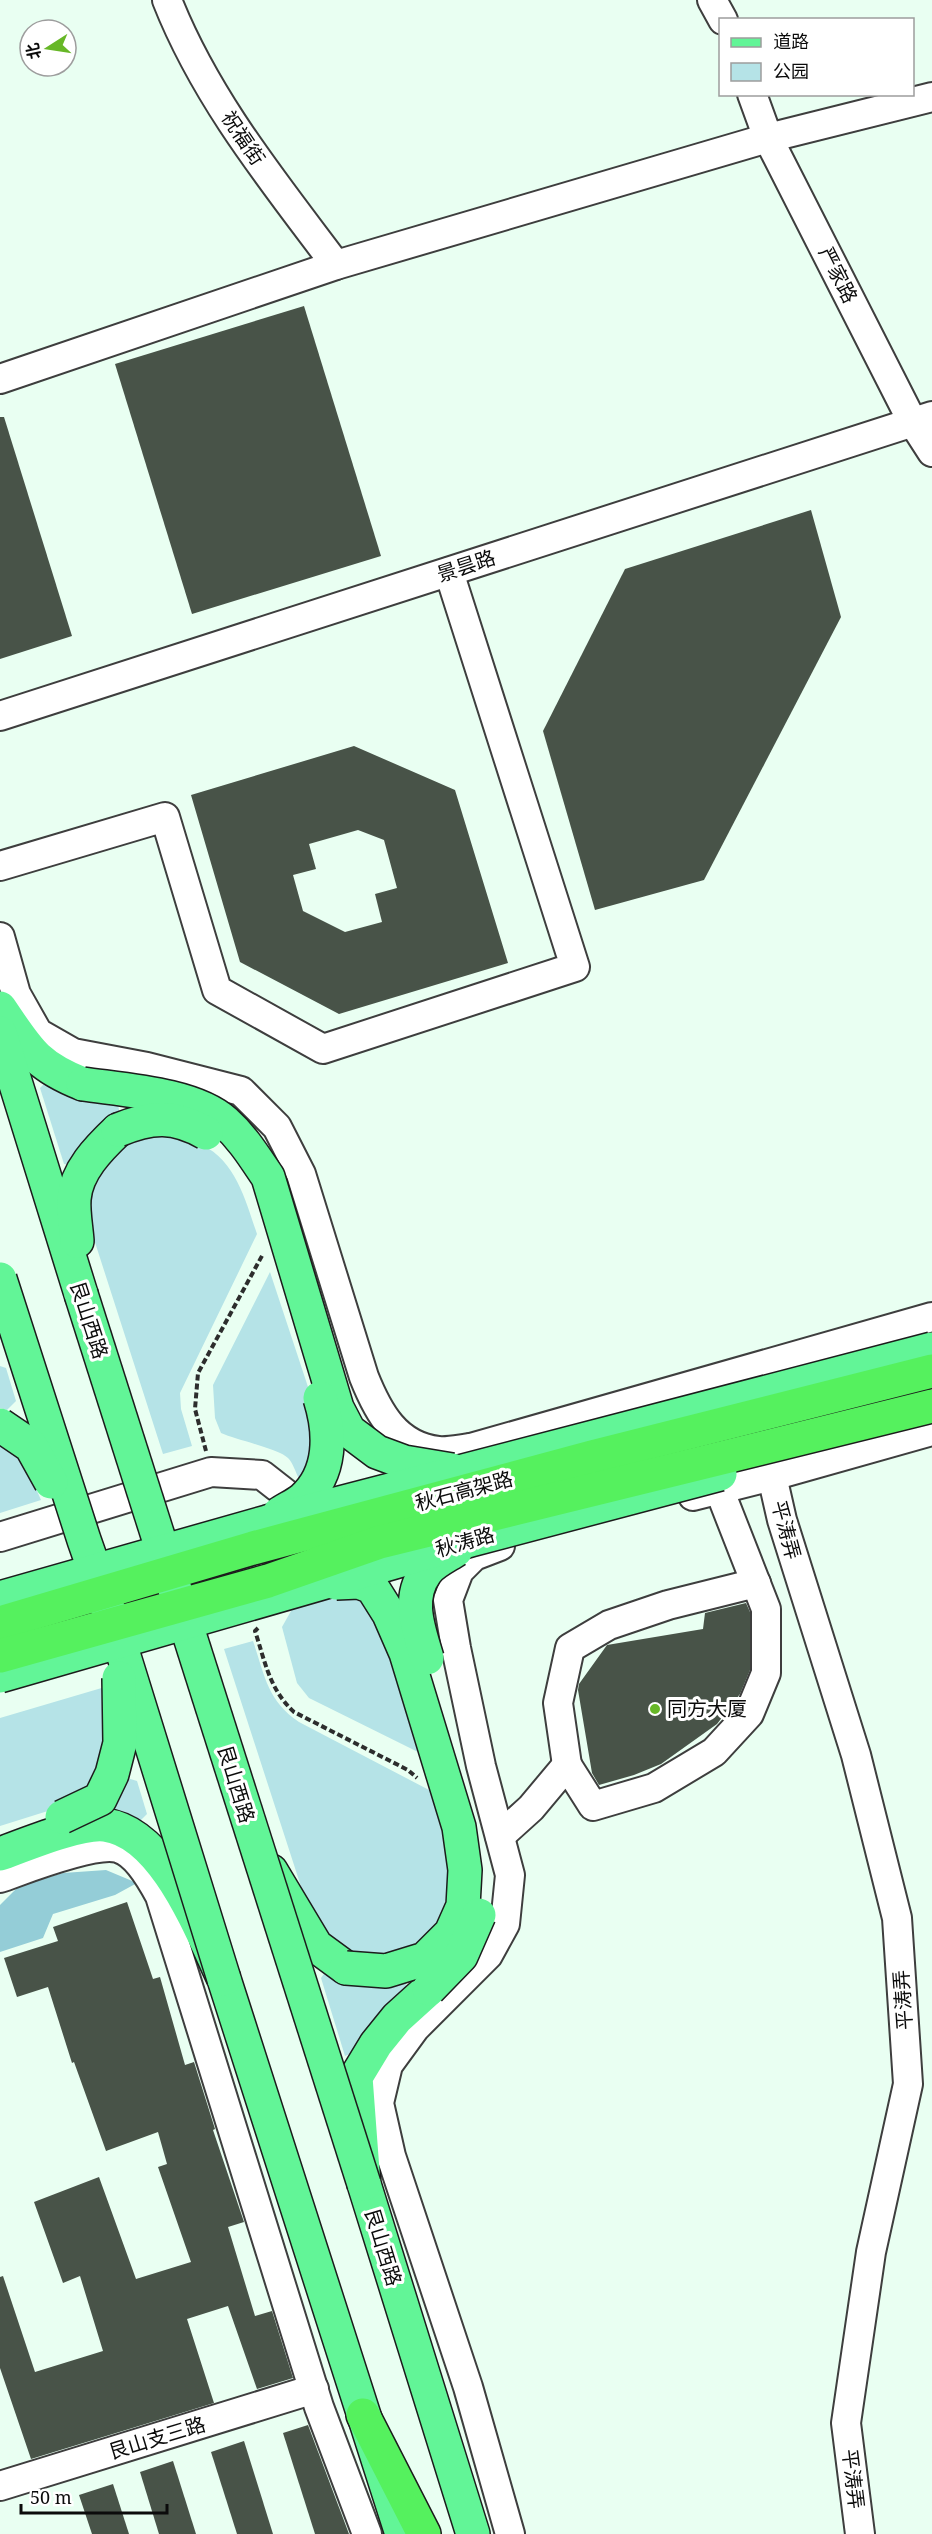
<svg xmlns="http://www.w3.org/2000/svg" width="932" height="2534" font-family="'Noto Serif','Noto Sans SC',serif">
	<rect width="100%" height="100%" fill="#e9fff2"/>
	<!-- green -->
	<g fill="#b5e3e7">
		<polygon points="48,1080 118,1104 120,1116 74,1166 64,1164 40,1088"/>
		<path d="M162,1133C175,1137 190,1140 202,1145C236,1161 246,1202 257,1234L180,1393L181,1409L192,1446L163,1454L92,1233L88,1181L122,1144Z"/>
		<path d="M270,1272L311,1396L315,1454L299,1479C296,1473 293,1463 288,1458C279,1449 237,1440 221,1433L215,1418L213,1385Z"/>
		<polygon points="0,1366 6,1368 16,1401 7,1410 0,1408"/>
		<path d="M0,1440C24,1458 30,1474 41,1500L0,1513Z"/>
		<polygon points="343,1590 356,1594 370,1606 383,1630 420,1753 309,1698 297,1683 282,1627 295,1604"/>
		<path d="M253,1641C265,1676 267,1700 299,1722L431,1791L446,1842L451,1873L444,1921L412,1949L378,1956L345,1950L320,1931L306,1902L224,1649Z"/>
		<polygon points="105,1687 113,1724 102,1770 82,1794 51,1810 0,1826 0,1718"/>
		<polygon points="127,1778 137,1781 147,1814 138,1823 109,1814"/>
		<polygon points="328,1968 385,1986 406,1983 407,1993 357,2051 345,2056 321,1978"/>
	</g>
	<!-- forest -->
	<polygon fill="#94cdd7" points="106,1870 137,1883 115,1895 53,1914 43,1938 0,1952 0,1905 19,1886 63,1873"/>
	<!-- building -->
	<g fill="#485348" fill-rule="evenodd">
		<polygon points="304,306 381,556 192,614 115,364"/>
		<polygon points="0,417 4,417 72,636 0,659"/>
		<polygon points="811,510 841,617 704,880 595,910 543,731 625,569"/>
		<path d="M354,746L455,790L508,963L339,1014L240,962L191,795ZM358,830L384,840L397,888L375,894L382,922L345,932L303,911L293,875L316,869L309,844Z"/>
		<polygon points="746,1603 750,1612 750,1670 740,1694 717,1724 661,1764 634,1775 599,1785 592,1773 578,1690 579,1684 607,1645 703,1629 705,1613"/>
		<polygon points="127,1902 153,1979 160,1977 185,2065 194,2062 215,2129 213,2130 244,2222 228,2227 255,2316 272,2311 293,2378 257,2389 228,2306 187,2319 214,2403 31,2459 0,2368 0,2277 3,2276 35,2372 103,2351 80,2276 63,2283 34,2202 99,2177 136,2279 191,2262 158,2167 167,2164 158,2132 106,2151 74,2062 72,2063 48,1987 17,1997 4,1958 58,1941 53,1927"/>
		<polygon points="308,2425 349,2534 315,2534 283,2433"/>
		<polygon points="244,2441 273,2534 237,2534 211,2452"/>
		<polygon points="173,2461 196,2534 159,2534 140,2472"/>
		<polygon points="113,2484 129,2534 92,2534 79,2495"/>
	</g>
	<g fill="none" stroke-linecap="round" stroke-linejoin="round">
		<!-- minor casing -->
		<g stroke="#3e3e3e" stroke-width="32">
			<g id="minor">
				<path d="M167,0C206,99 273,181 336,265"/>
				<polyline points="712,0 723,20"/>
				<polyline points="752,94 768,138 912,421 932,452"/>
				<polyline points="0,379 336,265 768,138 932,97"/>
				<polyline points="0,716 932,416"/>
				<polyline points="0,866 165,817 217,990 323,1049 575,967 449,572"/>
				<path d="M0,937L16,994L38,1033L73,1053L147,1067L241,1091L277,1127L301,1174L364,1377C378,1412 396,1446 438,1451C448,1452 461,1449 471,1448"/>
				<polyline points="471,1467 471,1448 932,1317"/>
				<polyline points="772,1476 782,1520 856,1755 897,1918 908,2084 871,2252 846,2423 860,2534"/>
				<polyline points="693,1496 772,1476 932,1431"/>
				<polyline points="0,1537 211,1472 262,1475 285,1493 301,1528"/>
				<polyline points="500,1546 474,1556 459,1571 448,1600 456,1648 481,1766 510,1875 505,1924 488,1955 415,2028 388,2065 379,2103 391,2156 468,2387 510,2534"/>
				<polyline points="567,1765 558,1703 570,1648 609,1625 668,1605 756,1583"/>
				<polyline points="500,1836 531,1808 567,1765 593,1806 654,1788 714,1752 749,1714 766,1673 766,1609 719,1489"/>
				<path d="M0,1878C26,1869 93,1842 118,1848C136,1853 152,1881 160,1896L319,2407L367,2534"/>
				<polyline points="0,2486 314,2389"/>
			</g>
		</g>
		<!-- major casing -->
		<g stroke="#1c1c1c" stroke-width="36">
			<g id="major">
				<path d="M0,1008C28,1049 35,1065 83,1084"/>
				<polyline points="0,1033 81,1294"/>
				<path d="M77,1241C76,1227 73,1212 74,1199C76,1171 99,1148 118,1130"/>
				<path d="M0,1854C25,1845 80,1822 105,1825C165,1833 201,1932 224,1979L402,2534"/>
				<polyline points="271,1871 316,1946 346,1968"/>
				<polyline points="429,1989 397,2018 376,2044 356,2077 364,2184 473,2534"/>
			</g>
		</g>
		<!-- highway casing -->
		<g stroke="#1c1c1c" stroke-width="36">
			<polyline id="highway" points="363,2415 424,2534"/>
		</g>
		<!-- path -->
		<g stroke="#2d2d2d" stroke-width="4" stroke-dasharray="6 3" stroke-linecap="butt">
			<polyline points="206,1451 195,1409 198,1373 263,1254"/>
			<path d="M258,1628L255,1631C265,1661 269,1689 294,1712L408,1770L417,1778"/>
		</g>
		<!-- minor -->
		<use href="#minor" stroke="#fff" stroke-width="28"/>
		<!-- major -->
		<use href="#major" stroke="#62f597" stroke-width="33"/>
		<!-- highway -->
		<use href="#highway" stroke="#55f15e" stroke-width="33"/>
		<!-- major-bridge casing -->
		<g stroke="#1c1c1c" stroke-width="36" stroke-linecap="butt">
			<g id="major-bridge">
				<path d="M83,1084C124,1090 194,1094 225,1122C243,1138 255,1158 268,1177L337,1408L349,1431L377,1452L404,1462L452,1470"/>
				<path d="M118,1130C152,1116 174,1115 206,1133"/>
				<polyline points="0,1279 84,1540 118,1637 224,1979"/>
				<polyline points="81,1294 364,2184"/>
				<polyline points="0,1425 31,1446 51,1482"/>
				<path d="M279,1514C286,1509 296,1505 303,1499C332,1473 331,1433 320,1398"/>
				<polyline points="336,1583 359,1582 372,1587 389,1614 406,1653 459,1827 465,1870 463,1906 451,1933 425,1959 386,1971 346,1968"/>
				<polyline points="0,1598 267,1522 932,1349"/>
				<path d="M427,1658C419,1630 406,1599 426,1572C432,1563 447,1556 456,1550"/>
				<polyline points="0,1676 471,1540 720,1474"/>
				<polyline points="62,1817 100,1799 112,1774 120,1743 119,1678"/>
				<polyline points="429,1989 461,1956 479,1915"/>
			</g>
		</g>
		<!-- highway-bridge casing -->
		<g stroke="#1c1c1c" stroke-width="36" stroke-linecap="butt">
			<g id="highway-bridge">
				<polyline points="0,1623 253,1548 592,1457 932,1371"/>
				<polyline points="0,1656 268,1581 380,1542 932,1406"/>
			</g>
		</g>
		<!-- major-bridge -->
		<use href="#major-bridge" stroke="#62f597" stroke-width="33"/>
		<!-- highway-bridge -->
		<use href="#highway-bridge" stroke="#55f15e" stroke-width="33"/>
	</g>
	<!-- markers -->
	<circle fill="#67b727" stroke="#fff" stroke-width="2" cx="655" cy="1709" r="6"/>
	<g text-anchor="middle" stroke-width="6" stroke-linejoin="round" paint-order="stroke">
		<!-- street labels -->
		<g font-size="20" fill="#0b0b0b" stroke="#fff">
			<text transform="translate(243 138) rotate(56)" y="7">祝福街</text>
			<text transform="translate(838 275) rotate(63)" y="7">严家路</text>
			<text transform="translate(466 566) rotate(-18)" y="7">景昙路</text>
			<text transform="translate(89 1320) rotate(72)" y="7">艮山西路</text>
			<text transform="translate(464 1491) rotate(-15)" y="7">秋石高架路</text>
			<text transform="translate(786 1530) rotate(75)" y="7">平涛弄</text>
			<text transform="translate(465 1542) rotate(-16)" y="7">秋涛路</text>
			<text transform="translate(236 1784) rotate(73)" y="7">艮山西路</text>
			<text transform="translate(903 2000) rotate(-94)" y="7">平涛弄</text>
			<text transform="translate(383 2247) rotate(73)" y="7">艮山西路</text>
			<text transform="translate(157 2438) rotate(-17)" y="7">艮山支三路</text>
			<text transform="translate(853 2479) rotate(83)" y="7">平涛弄</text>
		</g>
		<!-- poi labels -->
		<g font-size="20" fill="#0b0b0b" stroke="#fff" text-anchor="start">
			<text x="667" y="1716">同方大厦</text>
		</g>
	</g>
	<!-- legend -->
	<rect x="719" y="18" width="195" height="78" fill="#ffffff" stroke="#9d9d9d" stroke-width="1.5"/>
	<rect x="731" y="38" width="30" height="9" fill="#62f597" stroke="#9d9d9d" stroke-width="1.5"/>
	<text x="773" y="48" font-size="18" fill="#0b0b0b">道路</text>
	<rect x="731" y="63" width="30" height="18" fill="#b5e3e7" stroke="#9d9d9d" stroke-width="1.5"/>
	<text x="773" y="78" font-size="18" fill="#0b0b0b">公园</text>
	<!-- north arrow -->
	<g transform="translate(48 48) rotate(258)"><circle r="28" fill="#ffffff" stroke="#9d9d9d" stroke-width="1.5"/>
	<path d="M0-4.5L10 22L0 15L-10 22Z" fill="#67b727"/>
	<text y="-9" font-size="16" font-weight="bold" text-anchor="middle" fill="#0b0b0b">北</text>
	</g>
	<!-- scale -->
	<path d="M21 2504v9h146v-9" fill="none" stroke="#0b0b0b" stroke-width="3"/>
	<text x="30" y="2504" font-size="18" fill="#0b0b0b" stroke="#ffffff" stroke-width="4.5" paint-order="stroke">50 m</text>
</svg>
